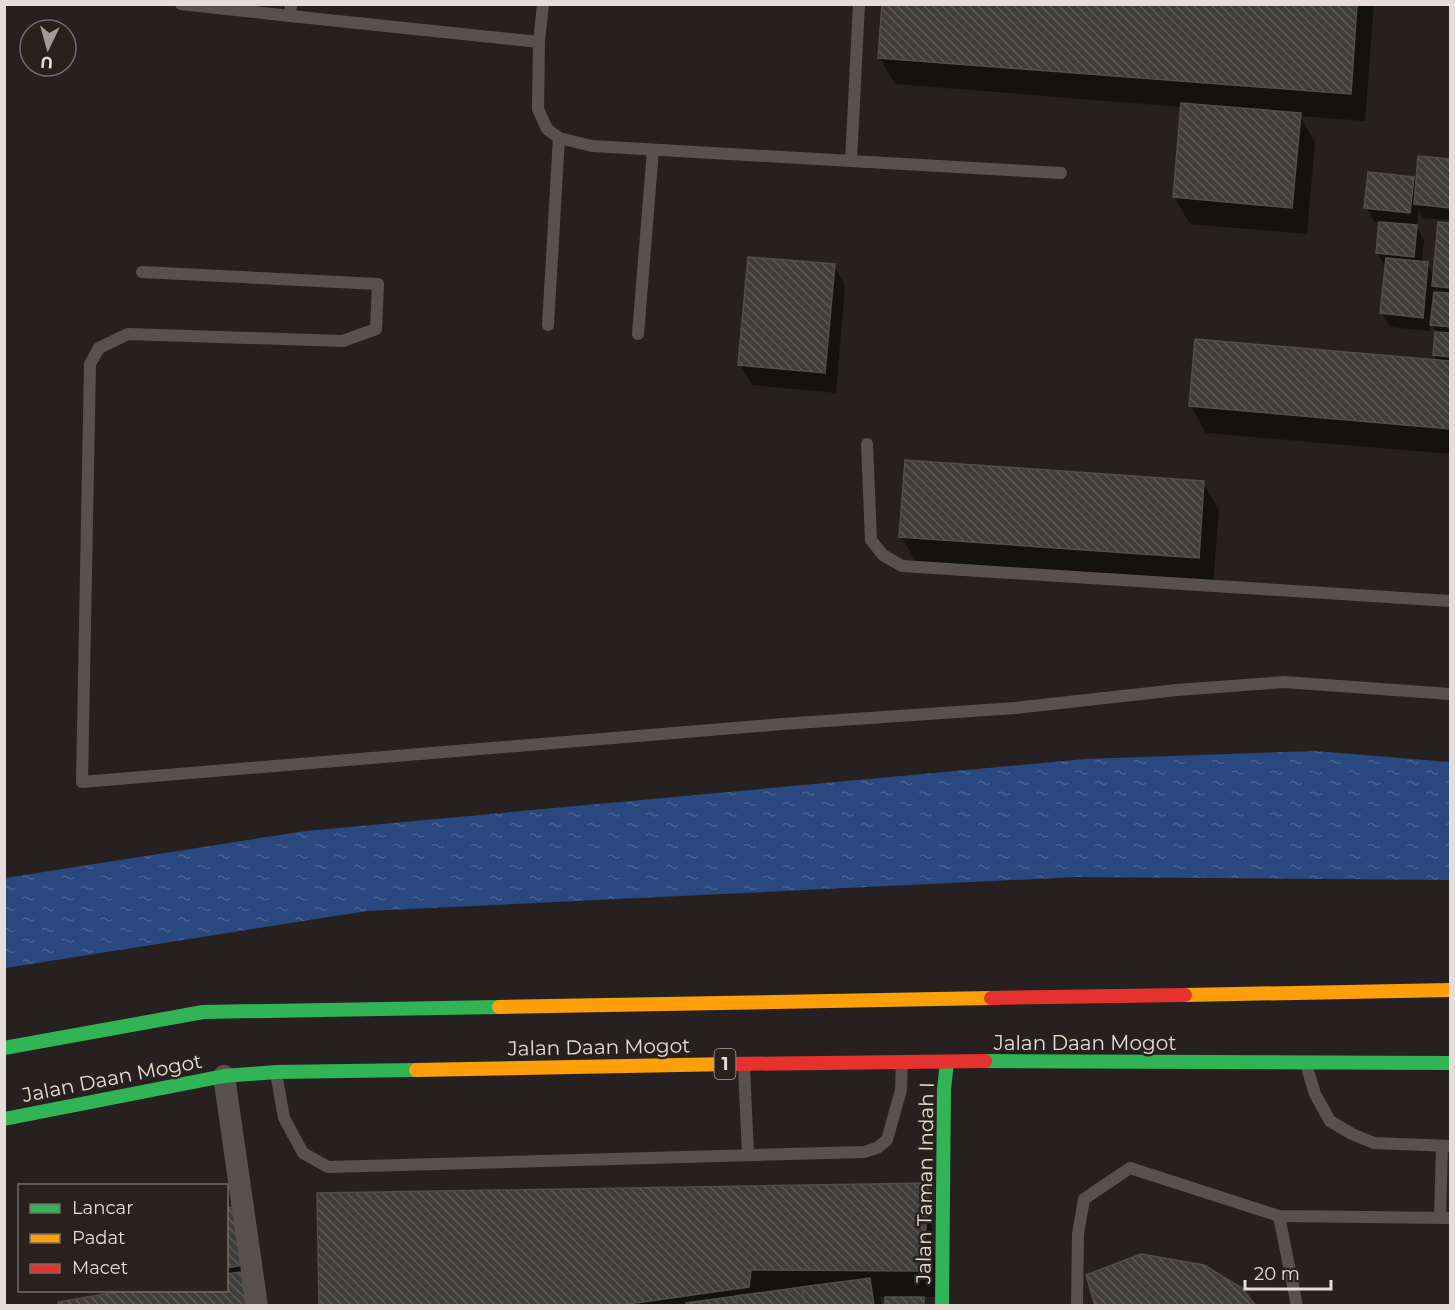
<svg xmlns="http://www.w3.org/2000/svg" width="1455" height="1310" font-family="Montserrat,sans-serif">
	<defs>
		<pattern id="water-ripples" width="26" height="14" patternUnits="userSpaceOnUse" patternTransform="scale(1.5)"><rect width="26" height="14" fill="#294880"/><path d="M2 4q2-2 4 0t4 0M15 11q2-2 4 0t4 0" fill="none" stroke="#486291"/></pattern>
		<pattern id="building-back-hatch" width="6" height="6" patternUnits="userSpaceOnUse" patternTransform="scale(1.5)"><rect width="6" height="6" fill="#403c3c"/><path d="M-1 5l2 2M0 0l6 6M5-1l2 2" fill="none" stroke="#5b5858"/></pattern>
	</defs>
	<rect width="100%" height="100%" fill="#262120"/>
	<!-- water -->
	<polygon fill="url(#water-ripples)" points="1315,751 1450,762 1450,880 1077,877 367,911 5,968 5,878 306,831 1085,759"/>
	<!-- shadow -->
	<g fill="#0007">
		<polygon points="883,4 1374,4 1365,121 1300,116 1315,142 1307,234 1190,224 1174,197 1182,107 895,84 879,57"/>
		<polygon points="1420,157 1450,160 1450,220 1423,218 1419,210 1417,226 1415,225 1424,240 1422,263 1427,264 1434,276 1439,223 1450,224 1450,454 1206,433 1191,406 1438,361 1434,355 1436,331 1431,322 1430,331 1390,327 1382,313 1385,267 1377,253 1380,222 1374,221 1366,207 1413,178 1417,186"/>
		<polygon points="834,266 845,286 836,393 752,385 740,365"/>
		<polygon points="1203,483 1219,510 1213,584 917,563 901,536"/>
		<polygon points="928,1184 938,1297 922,1297 927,1306 886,1306 886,1297 880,1297 882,1306 321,1306"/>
		<polygon points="226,1210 255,1300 122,1293 121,1290 226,1290"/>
	</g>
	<!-- building -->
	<g fill="url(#building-back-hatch)" stroke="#514d4c" stroke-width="1.5">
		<polygon points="882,4 1357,4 1351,94 878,58"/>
		<polygon points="1181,103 1301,113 1292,208 1173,197"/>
		<polygon points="1418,156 1450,159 1450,208 1414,204"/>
		<polygon points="1368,172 1414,177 1410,213 1364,208"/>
		<polygon points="1379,222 1417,225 1414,257 1376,253"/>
		<polygon points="1438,222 1450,223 1450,288 1432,286"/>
		<polygon points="748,257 835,264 825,373 738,365"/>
		<polygon points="1386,258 1428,262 1423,318 1380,313"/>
		<polygon points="1434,292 1450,293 1450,327 1430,325"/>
		<polygon points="1435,332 1450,333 1450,357 1433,355"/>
		<polygon points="1195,339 1450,361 1450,429 1189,406"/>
		<polygon points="905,460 1204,481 1199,558 899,537"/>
		<polygon points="929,1183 923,1271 751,1270 749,1287 614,1306 319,1306 317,1193"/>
		<polygon points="233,1207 244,1265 226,1268 226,1208"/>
		<polygon points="1141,1254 1204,1265 1242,1288 1256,1306 1095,1306 1086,1275"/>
		<polygon points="241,1272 246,1306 59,1306 58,1302 128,1290 226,1290 226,1274"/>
		<polygon points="870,1278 874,1306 805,1306 802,1287"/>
		<polygon points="802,1287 805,1306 738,1306 736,1296"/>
		<polygon points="736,1296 738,1306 686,1306 686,1303"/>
		<rect x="885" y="1297" width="39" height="9"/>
	</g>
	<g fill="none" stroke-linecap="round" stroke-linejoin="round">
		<!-- lane -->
		<g stroke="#5b5050" stroke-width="12">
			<polyline points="181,4 290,16 291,4"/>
			<polyline points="543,4 539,42 538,109 547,129 559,138 592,146 851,161 859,4"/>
			<polyline points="290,16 539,42"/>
			<polyline points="851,161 1061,173"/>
			<polyline points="142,272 378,284 376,329 343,341 128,334 99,348 90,364 82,782 782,724 1015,708 1177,690 1284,682 1450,694"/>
			<polyline points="548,325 559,138"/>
			<polyline points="638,334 653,150"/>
			<polyline points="867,444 871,540 883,555 902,566 1450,601"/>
			<polyline points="1306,1064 1315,1094 1330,1121 1352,1134 1374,1143 1450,1146"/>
			<polyline points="744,1066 748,1155"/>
			<polyline points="276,1073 284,1118 303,1153 328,1167 864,1152 877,1148 887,1140 901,1090 902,1062"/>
			<polyline points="1279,1216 1297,1306"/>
			<polyline points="1440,1218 1442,1147"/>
			<polyline points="1077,1306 1078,1234 1084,1199 1130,1168 1279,1216 1450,1218"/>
		</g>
		<!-- street -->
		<polyline stroke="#5b5050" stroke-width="22" points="224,1076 257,1306"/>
		<!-- fast -->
		<g stroke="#30b455" stroke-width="14">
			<polyline points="4,1048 203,1012 499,1007"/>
			<polyline points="985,1061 1450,1063"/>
			<polyline points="4,1119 224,1076 276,1072 416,1070"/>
			<polyline points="942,1306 944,1089 947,1062"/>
		</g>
		<!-- slow -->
		<g stroke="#ff9f0a" stroke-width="14">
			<polyline points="1185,995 1450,990"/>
			<polyline points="499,1007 991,998"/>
			<polyline points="416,1070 731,1064"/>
		</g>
		<!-- jam -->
		<g stroke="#e5322d" stroke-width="14">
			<polyline points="991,998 1185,995"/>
			<polyline points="731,1064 985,1061"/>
		</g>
	</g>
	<g text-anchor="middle" stroke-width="5" stroke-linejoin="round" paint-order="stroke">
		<!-- shield labels -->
		<rect fill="#2a201c" stroke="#aca4a1" stroke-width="1.5" x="714.5" y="1049" width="21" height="30" rx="4.5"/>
		<g font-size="18" font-weight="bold" fill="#e4ddda">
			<text x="725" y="1070">1</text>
		</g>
		<!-- street labels -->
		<g font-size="20" fill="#e4ddda" stroke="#2a201c">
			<text x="1085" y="1050">Jalan Daan Mogot</text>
			<text transform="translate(599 1047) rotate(-1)" y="7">Jalan Daan Mogot</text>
			<text transform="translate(112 1078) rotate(-11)" y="7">Jalan Daan Mogot</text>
			<text transform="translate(925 1183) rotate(-89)" y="7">Jalan Taman Indah I</text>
		</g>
	</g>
	<!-- border -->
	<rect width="1455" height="1310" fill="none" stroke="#e4ddda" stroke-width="12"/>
	<!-- legend -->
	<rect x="18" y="1184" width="210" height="108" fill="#2a201c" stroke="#746c68" stroke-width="1.5"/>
	<rect x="30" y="1204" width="30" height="9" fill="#30b455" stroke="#746c68" stroke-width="1.5"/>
	<text x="72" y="1214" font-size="18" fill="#e4ddda">Lancar</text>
	<rect x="30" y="1234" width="30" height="9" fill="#ff9f0a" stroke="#746c68" stroke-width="1.5"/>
	<text x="72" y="1244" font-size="18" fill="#e4ddda">Padat</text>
	<rect x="30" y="1264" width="30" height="9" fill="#e5322d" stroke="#746c68" stroke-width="1.5"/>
	<text x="72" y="1274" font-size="18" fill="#e4ddda">Macet</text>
	<!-- north arrow -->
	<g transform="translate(48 48) rotate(185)"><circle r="28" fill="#2a201c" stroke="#746c68" stroke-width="1.5"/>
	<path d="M0-4.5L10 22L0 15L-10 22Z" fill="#a29b99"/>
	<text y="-9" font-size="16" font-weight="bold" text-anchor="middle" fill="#e4ddda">U</text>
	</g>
	<!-- scale -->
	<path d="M1245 1280v9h86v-9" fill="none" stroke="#e4ddda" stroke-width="3"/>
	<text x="1254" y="1280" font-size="18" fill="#e4ddda" stroke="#2a201c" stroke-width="4.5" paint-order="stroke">20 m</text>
</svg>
